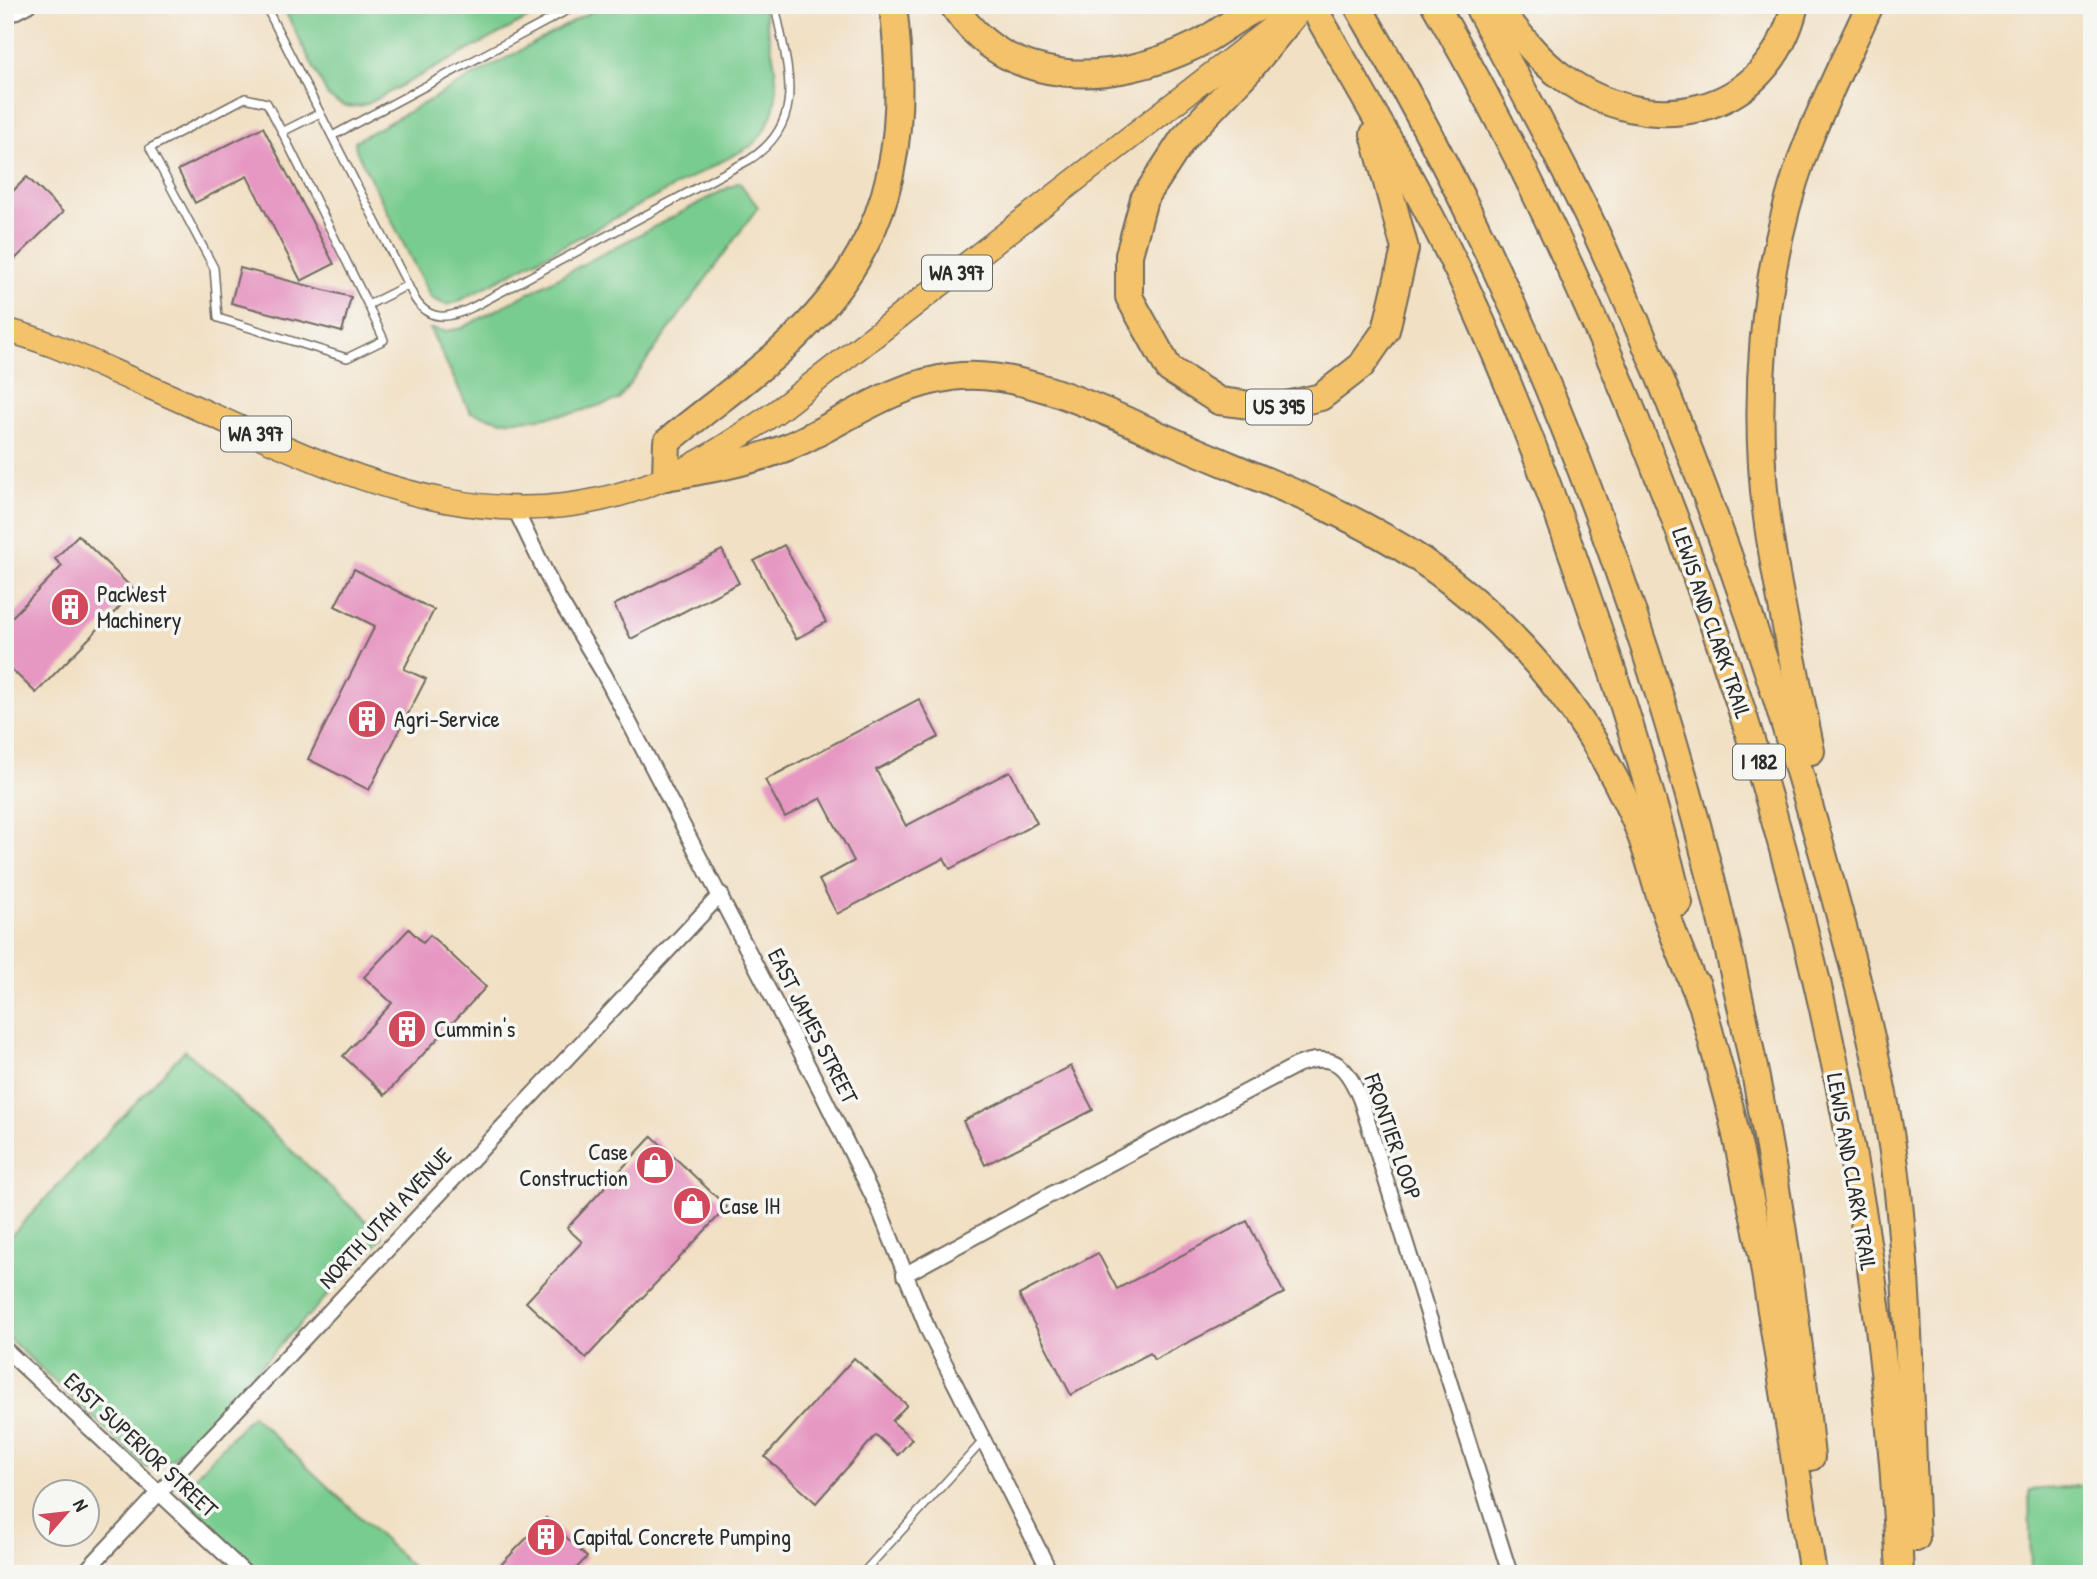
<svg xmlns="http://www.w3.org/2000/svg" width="2097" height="1579" font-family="'Patrick Hand',sans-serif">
	<rect width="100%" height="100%" fill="#f6f6f2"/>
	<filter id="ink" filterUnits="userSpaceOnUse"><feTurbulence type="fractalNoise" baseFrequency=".0143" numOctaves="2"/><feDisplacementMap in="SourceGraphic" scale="14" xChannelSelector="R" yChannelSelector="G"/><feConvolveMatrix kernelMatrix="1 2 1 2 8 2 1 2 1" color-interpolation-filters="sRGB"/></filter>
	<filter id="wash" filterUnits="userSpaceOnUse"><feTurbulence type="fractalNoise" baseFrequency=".00686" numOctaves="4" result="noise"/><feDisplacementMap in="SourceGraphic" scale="28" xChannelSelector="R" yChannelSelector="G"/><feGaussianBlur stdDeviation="1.57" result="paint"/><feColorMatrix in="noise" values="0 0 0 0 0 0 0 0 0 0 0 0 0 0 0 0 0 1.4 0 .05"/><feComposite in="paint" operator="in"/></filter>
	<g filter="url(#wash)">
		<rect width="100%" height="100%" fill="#f1e0c4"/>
		<!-- green -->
		<g fill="#79cc8f" stroke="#527c5d" stroke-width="2">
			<path d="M282,5H553L367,104C350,109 342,107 328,96Z"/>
			<path d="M603,5H763C771,58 794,104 751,146L457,302L446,305L431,298L356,150L355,141Z"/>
			<polygon points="739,182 758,207 618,400 574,413 532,419 502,421 470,412 430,329 446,331 462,328"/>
			<polygon points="185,1050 383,1237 171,1460 147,1468 5,1335 5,1242"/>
			<polygon points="252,1415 420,1574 261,1574 187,1504 184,1488"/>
			<polygon points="2092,1485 2092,1574 2031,1574 2029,1490"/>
		</g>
		<g id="blocks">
			<!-- building -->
			<g fill="#e698c2">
				<polygon points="263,127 334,264 301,281 247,176 195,203 178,170"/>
				<polygon points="27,177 63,212 5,269 5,199"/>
				<polygon points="240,268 351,297 342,332 231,303"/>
				<polygon points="78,535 135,591 36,693 5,663 5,624 62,566 55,559"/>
				<polygon points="784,545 826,622 796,639 754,561"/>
				<polygon points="722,550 739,583 631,639 614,605"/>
				<polygon points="354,569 434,610 404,669 426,679 369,790 308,759 375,626 335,606"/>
				<polygon points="919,699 939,737 876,770 906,826 1010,771 1037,823 950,869 944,858 837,914 819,880 854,861 821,798 785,817 765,780"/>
				<polygon points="409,929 423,943 430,935 486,987 385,1095 343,1056 392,1003 364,977"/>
				<polygon points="1071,1066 1093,1110 985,1165 963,1121"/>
				<polygon points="652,1136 727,1207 586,1358 526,1302 582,1242 567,1228"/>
				<polygon points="1247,1221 1284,1293 1154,1360 1150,1353 1071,1395 1019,1295 1098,1253 1117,1289"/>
				<polygon points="854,1358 907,1405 892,1421 912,1439 898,1455 876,1435 816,1503 765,1457"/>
				<polygon points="546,1518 587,1557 571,1574 492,1574"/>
			</g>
		</g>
	</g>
	<g filter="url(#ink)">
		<use href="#blocks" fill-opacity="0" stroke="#706a61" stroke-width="2"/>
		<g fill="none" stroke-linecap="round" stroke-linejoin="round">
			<!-- lane casing -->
			<g stroke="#706a61" stroke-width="10">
				<g id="lane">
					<path d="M265,5L415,299C430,323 451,318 473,307L749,160C810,121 786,65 775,5"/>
					<polyline points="320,113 282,132 368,305 408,285"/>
					<polyline points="282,132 267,103 245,98 150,148 214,268 218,318 347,358 384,340 368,305"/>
					<polyline points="332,136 577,5"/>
					<polyline points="862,1574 983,1441"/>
				</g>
			</g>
			<!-- street casing -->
			<g stroke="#706a61" stroke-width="18">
				<g id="street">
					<polyline points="5,17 28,5"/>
					<polyline points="515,509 557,596 604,674 820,1089 879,1209 929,1332 1051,1574"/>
					<path d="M904,1275L1050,1195L1297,1065C1335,1050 1348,1068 1361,1101L1510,1574"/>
					<polyline points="5,1349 246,1574"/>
					<polyline points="83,1574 721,894"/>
				</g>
			</g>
			<!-- primary casing -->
			<g stroke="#706a61" stroke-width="26">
				<path id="primary" d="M5,330C51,341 95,364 138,382C321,460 490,569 691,466C720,451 748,431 776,412L1279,22"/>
			</g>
			<!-- highway casing -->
			<g stroke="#706a61" stroke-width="30">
				<g id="highway">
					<path d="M893,5C910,149 892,252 779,352C743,384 704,411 667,442L666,477C711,469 755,462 797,443C848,419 894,384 952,377C1021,367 1114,416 1177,443C1257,478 1349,511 1421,560C1516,625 1587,713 1634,818C1647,846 1653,878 1664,908C1675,940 1688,971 1701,1002"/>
					<path d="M953,5C1008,91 1113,86 1196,45C1219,34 1240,13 1265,5"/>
					<polyline points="1302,5 1249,70 1183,139 1144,199 1129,255 1129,297 1169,369 1219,401 1273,408 1321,397 1361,366 1386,330 1405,249 1374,134"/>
					<path d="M1312,5C1363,96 1417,185 1462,279C1511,383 1551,491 1588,599C1623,700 1655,800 1679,903"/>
					<path d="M1357,5C1615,442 1763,953 1811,1457"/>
					<path d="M1435,5C1511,135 1574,269 1631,408C1784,777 1882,1173 1900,1574"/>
					<path d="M1477,5C1518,81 1560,157 1597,235C1691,436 1765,645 1824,858C1852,959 1881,1062 1895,1166C1910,1289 1910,1414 1916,1538"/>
					<path d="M1496,5C1516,30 1535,57 1561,76C1648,141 1768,119 1795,5"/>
					<path d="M1811,751C1797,678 1780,605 1769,532C1751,410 1761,272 1803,155C1822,104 1847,55 1870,5"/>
					<polyline points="1697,985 1731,1112 1762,1254 1813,1574"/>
				</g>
			</g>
			<!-- lane -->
			<use href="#lane" stroke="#fff" stroke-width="7"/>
			<!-- street -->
			<use href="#street" stroke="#fff" stroke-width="14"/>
			<!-- primary -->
			<use href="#primary" stroke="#f3c26a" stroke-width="23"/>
			<!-- highway -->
			<use href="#highway" stroke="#f3c26a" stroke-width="26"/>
		</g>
	</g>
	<!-- icons -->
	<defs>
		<g id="building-disc" transform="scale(2.0125)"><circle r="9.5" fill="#d1495b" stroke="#f6f6f2"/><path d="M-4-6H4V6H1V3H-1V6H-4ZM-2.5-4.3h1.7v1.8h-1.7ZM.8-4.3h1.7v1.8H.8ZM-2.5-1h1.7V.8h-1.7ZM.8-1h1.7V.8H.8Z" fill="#fff"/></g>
		<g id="shop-disc" transform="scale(2.0125)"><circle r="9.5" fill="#d1495b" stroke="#f6f6f2"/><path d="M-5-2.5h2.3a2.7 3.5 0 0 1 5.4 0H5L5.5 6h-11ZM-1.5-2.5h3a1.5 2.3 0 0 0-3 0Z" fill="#fff"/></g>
	</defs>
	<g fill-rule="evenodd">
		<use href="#building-disc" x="70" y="607"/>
		<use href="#building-disc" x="367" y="719"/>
		<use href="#building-disc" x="407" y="1029"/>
		<use href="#shop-disc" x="655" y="1165"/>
		<use href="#shop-disc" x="692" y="1206"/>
		<use href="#building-disc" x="546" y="1537"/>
	</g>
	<g text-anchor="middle" stroke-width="7" stroke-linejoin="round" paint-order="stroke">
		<!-- shield labels -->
		<g fill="#f6f6f2" stroke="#686867" stroke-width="2">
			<rect x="922" y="255.5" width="70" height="35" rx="5"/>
			<rect x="1246" y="389.5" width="66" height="35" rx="5"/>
			<rect x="221" y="416.5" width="70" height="35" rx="5"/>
			<rect x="1733" y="744.5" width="52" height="35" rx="5"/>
		</g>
		<g font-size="21" font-weight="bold" fill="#2b2b2b">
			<text x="957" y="280">WA 397</text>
			<text x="1279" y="414">US 395</text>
			<text x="256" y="441">WA 397</text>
			<text x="1759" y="769">I 182</text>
		</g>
		<!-- poi labels -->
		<g font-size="23" fill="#2b2b2b" stroke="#f6f6f2" text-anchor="start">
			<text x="97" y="602">PacWest<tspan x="97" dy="26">Machinery</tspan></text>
			<text x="394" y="727">Agri-Service</text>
			<text x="434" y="1037">Cummin's</text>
			<text x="628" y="1160" text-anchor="end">Case<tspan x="628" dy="26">Construction</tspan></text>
			<text x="719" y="1214">Case IH</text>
			<text x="573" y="1545">Capital Concrete Pumping</text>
		</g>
		<!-- street labels -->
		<g font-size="23" fill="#2b2b2b" stroke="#f6f6f2">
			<text transform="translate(1712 623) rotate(71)" y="8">LEWIS AND CLARK TRAIL</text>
			<text transform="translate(813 1026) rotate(63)" y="8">EAST JAMES STREET</text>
			<text transform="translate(1393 1137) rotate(71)" y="8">FRONTIER LOOP</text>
			<text transform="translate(1852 1172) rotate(80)" y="8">LEWIS AND CLARK TRAIL</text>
			<text transform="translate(385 1218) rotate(-47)" y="8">NORTH UTAH AVENUE</text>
			<text transform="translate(141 1445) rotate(43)" y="8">EAST SUPERIOR STREET</text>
		</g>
	</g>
	<!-- margin -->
	<rect width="2097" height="1579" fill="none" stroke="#f6f6f2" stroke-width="28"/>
	<!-- north arrow -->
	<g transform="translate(66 1513) rotate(62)"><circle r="33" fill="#f6f6f2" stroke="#a5a5a2" stroke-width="2"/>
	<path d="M0-5L12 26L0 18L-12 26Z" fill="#d1495b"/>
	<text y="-10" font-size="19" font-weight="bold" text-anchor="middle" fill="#2b2b2b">N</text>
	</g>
</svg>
